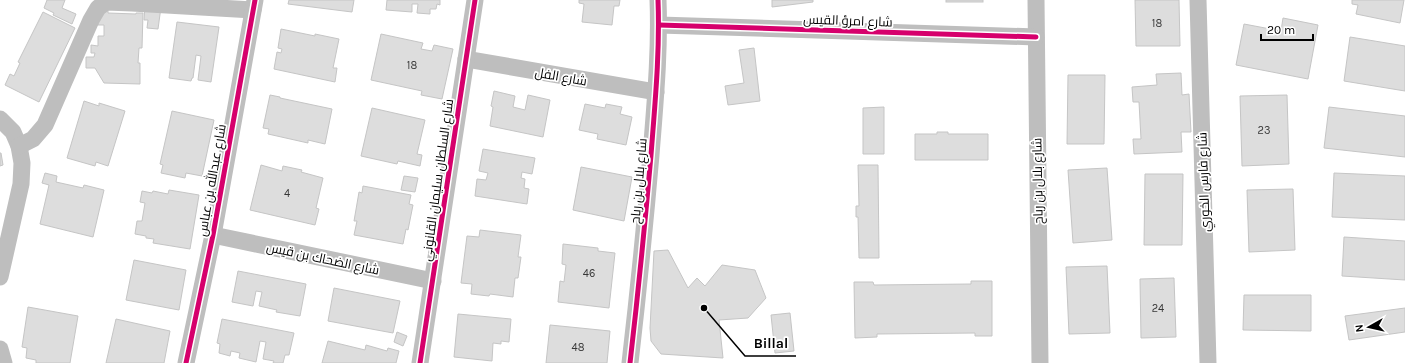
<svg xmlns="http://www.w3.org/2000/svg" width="1405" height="363" font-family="Karla,Cairo,sans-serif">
	<rect width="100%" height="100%" fill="#fff"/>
	<!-- building -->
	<g fill="#ddd" stroke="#c5c5c5">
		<polygon points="47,0 65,0 62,8 76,14 72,24 53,15 54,13 44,8"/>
		<polygon points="289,0 354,0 352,12 288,4"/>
		<polygon points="387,0 440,0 440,5 437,4 436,9 430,9 430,14 417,13 418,4 412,4 412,12 386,10"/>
		<polygon points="579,0 620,0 619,6 614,6 612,25 582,22 584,4 579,3"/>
		<polygon points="772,0 813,0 813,2 772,7"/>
		<rect x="946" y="0" width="37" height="2"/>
		<polygon points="1135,0 1179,0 1180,46 1136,46"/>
		<polygon points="1352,0 1404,0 1400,23 1356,14 1358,5 1352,4"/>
		<polygon points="145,5 161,7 158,29 147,28 148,20 144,20"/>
		<polygon points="99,8 108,8 108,13 136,14 136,13 143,13 142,48 139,48 138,63 140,63 140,84 104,83 95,68 86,68 86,57 94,57 95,53 91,53 91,45 98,46 98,36 104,36 104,25 98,25"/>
		<polygon points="43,12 75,28 39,102 5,85 10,74 14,76 20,63 18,62"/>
		<polygon points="1283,18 1318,25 1308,79 1236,65 1244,24 1281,31"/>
		<polygon points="177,22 219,27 211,82 198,80 201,56 196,55 193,78 192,78 191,81 169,78"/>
		<polygon points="281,29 315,36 315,34 339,39 333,68 337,68 335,82 274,69 277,52 281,53 282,49 278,48"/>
		<polygon points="381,34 423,43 421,49 432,51 434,45 453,49 442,99 421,95 422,91 371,80"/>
		<polygon points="1350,37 1405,46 1405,91 1344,81"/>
		<polygon points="754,48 760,101 728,105 725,86 744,83 739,50"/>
		<polygon points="1181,73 1182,95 1189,94 1191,132 1181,132 1182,152 1134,154 1133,139 1141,139 1139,102 1133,102 1132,87 1157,85 1156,74"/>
		<polygon points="1068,75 1105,75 1104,144 1067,144"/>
		<polygon points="494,91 515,96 513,107 525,110 528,95 550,100 543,137 490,126 493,107 491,106"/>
		<polygon points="270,95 280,97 280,98 332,109 325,144 308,140 308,143 268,134 269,129 263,128"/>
		<polygon points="1287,95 1289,164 1242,166 1240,96"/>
		<polygon points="84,101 99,106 99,103 125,111 108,166 96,162 95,166 67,158"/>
		<polygon points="585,104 605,108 606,104 622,107 620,114 632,117 626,145 597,139 598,134 579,130"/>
		<polygon points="884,107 884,154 863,154 863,108"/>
		<polygon points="1329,107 1405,116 1405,157 1324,148"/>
		<polygon points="372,108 425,120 417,154 422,155 420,166 398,161 397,164 361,156"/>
		<polygon points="172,111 214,120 202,176 186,173 185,178 161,173 163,165 160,164"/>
		<polygon points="937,132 948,132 948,134 988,134 988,160 915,160 915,134 937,134"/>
		<polygon points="483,149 535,158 532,174 522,172 521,178 525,179 524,188 529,189 527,204 475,196 477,179 486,180 488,173 479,171"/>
		<polygon points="0,153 1,153 3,165 0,166"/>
		<polygon points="261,165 282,171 283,166 302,170 301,172 323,178 316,208 319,209 315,225 250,210"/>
		<polygon points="858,165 878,165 879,258 859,258 858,217 856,217 856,206 859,206"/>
		<polygon points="581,167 632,177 624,221 573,210"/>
		<polygon points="1107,168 1112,240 1073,243 1068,170"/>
		<polygon points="45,173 57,176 56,182 83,188 84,185 104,190 93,237 40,224 49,185 42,183"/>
		<polygon points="1334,173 1405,176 1405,220 1332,217"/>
		<polygon points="1145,174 1183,174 1182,245 1144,245"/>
		<polygon points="404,176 418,178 415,192 401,190"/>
		<polygon points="363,186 411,195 409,204 413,205 408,230 406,229 403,244 354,235 357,221 354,221 359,192 362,193"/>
		<polygon points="1293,189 1295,250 1249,252 1247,190"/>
		<polygon points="169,190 199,195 190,249 153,243 154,239 146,238 146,236 135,234 137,221 142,221 145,203 140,202 142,191 152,193 153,191 168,194"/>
		<polygon points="480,230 521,235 518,257 521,257 518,278 515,278 513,297 490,294 489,296 471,294 472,284 461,283 467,236 479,237"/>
		<polygon points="1344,237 1405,241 1405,280 1342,276"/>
		<polygon points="563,244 598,248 598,251 615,253 609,308 558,302 560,281 564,282 566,265 562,264"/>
		<polygon points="668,250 688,288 697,278 705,286 722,265 755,270 766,298 748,318 719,320 723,358 661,354 651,341 650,328 654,251"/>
		<polygon points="134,260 186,270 179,310 126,300"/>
		<polygon points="1107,266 1110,333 1069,334 1066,267"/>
		<polygon points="238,271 306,284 300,316 276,312 277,310 259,306 262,292 256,291 253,306 232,302"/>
		<polygon points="1174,278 1176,337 1141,338 1140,279"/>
		<polygon points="971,281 992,281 992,336 975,336 975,333 877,334 877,337 855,338 854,282 873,282 874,285 971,284"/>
		<polygon points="334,288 400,301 393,333 328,321"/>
		<polygon points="1244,295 1311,295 1311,331 1243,330"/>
		<polygon points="28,307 78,316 70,363 36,363 36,360 26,358 27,348 22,347"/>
		<polygon points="1405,308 1405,332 1349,340 1345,316"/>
		<polygon points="790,313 794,351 775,353 771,315"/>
		<polygon points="458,314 511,319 509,342 501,341 501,344 493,343 492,361 454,357"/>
		<polygon points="116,319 170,331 164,363 106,363"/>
		<polygon points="222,319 294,333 289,355 285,355 283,363 273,363 274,361 263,359 266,342 260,341 256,362 239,358 240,353 231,351 230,356 219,353 220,344 217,343"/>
		<polygon points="550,325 610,331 607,363 546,363"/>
		<polygon points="397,332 407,336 403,346 394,342"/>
		<polygon points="328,341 365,350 366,345 387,351 388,348 399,351 396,363 322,363"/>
	</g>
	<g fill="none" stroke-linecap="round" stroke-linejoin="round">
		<!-- street -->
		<g stroke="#bebebe" stroke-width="17">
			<polyline points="1036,0 1040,363"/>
			<polyline points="1198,0 1208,363"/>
			<polyline points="659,25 1036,37"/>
			<polyline points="466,59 656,92"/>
			<polyline points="0,119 13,132 19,146 22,163 21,184 0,277"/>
			<polyline points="19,146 33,139 45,125 91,20 98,8 106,2 132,3 253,10"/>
			<polyline points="213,235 433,281"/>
			<polyline points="0,349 4,363"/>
			<polyline points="186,363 213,235 255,0"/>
			<polyline points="420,363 475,0"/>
			<path d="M630,363C638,294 645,224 651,155C655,103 660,52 658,0"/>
		</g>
		<!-- cycleway casing -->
		<g stroke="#fff" stroke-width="8">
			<g id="cycleway">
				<polyline points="659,25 1036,37"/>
				<polyline points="186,363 213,235 255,0"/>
				<polyline points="420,363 475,0"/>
				<path d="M630,363C638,294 645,224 651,155C655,103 660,52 658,0"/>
			</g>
		</g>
		<!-- cycleway -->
		<use href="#cycleway" stroke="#d6006c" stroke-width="5"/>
	</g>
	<g text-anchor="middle" stroke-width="3.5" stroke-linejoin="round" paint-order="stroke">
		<!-- number labels -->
		<g font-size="11" fill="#373737">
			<text x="1157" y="27">18</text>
			<text x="412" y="69">18</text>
			<text x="1264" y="134">23</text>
			<text x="287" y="197">4</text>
			<text x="589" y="277">46</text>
			<text x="1158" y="312">24</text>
			<text x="578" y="351">48</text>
		</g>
		<!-- street labels -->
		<g font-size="13" fill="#000" stroke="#fff">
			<text transform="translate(848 20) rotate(2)" y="5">شارع امرؤ القيس</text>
			<text transform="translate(561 76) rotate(10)" y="5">شارع الفل</text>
			<text transform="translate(211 180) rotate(-80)" y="5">شارع عبدالله بن عباس</text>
			<text transform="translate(437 180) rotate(-82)" y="5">شارع السلطان سليمان القانوني</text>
			<text transform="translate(638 181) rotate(-85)" y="5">شارع بلال بن رباح</text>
			<text transform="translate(1037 181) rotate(-91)" y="5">شارع بلال بن رباح</text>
			<text transform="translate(1203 182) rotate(-92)" y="5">شارع فارس الخوري</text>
			<text transform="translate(323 258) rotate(12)" y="5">شارع الضحاك بن قيس</text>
		</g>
	</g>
	<!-- callouts -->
	<path fill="none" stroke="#000" stroke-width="1.5" d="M704 308L745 356H796"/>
	<circle fill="#000" stroke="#fff" stroke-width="1.5" cx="704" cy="308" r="4"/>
	<g font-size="14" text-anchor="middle" font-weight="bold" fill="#000" stroke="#fff" stroke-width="3.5" stroke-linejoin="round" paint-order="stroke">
		<text x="771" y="348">Billal</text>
	</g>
	<!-- north arrow -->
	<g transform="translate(1369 327) rotate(262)" stroke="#ffffff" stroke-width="3" paint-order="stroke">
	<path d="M0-3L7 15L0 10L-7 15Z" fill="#000000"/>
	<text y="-6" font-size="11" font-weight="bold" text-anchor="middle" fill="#000000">N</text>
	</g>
	<!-- scale -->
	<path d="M1261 34v6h52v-6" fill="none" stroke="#000000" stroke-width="2"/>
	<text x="1267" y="34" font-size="12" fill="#000000" stroke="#ffffff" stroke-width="3" paint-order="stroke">20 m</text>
</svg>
